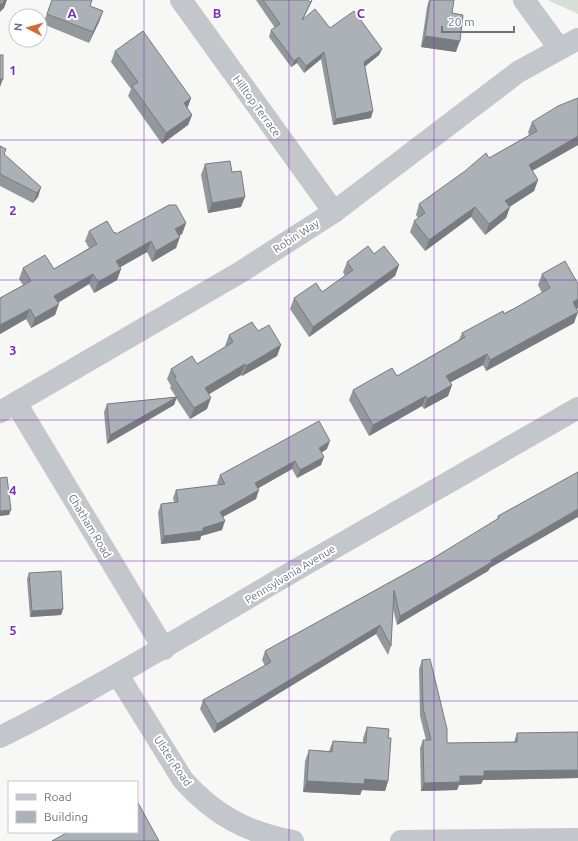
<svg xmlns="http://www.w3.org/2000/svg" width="578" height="841" font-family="Ubuntu,sans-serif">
	<rect width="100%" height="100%" fill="#f7f7f5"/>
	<!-- green -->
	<polygon fill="#d8ded6" points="548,0 578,0 578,14"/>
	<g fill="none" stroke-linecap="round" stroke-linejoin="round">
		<!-- minor -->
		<g stroke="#c3c6ca" stroke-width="22">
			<polyline points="181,0 334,212"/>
			<polyline points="524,0 559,48"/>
			<polyline points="16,403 164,649"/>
			<polyline points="0,412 239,273 334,212 518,72 578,39"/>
			<path d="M118,675L183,780C214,815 248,833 293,841"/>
			<polyline points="401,841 578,839"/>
		</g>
		<!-- tertiary -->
		<path stroke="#c3c6ca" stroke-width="22" d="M0,737C105,685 204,623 306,564C396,512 487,460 578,408"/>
	</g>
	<!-- wall -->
	<g fill="#93989d">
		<polygon points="52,0 90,6 103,11 99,22 89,43 43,24"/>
		<polygon points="256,0 308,0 310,2 312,0 309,7 303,19 382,49 379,55 365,66 371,118 333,125 321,59 304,73 297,63 291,67 269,37 271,30 275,28"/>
		<polygon points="429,0 454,0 452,13 456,52 421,47 427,7"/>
		<polygon points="115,51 191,98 187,109 192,115 188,125 162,144 128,96 131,89 111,62"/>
		<polygon points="532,122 578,145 532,171 538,180 534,191 510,206 506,218 485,235 471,217 425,251 410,232 414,221 418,218 416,215 419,204 489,158 529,135 528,132"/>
		<polygon points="0,146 6,149 4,155 41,187 38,197 33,203 0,186"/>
		<polygon points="205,164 232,172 241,207 208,213 201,175"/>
		<polygon points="186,223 182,234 179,236 176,248 152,262 147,252 120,267 121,269 117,280 94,293 89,284 58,303 55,315 31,328 26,319 0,334 0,298 23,285 19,279 23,268 54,269 89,248 85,241 89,231 114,233 116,234"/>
		<polygon points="374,254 399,265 395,276 309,337 290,309 294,298 322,292 345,276 343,272 347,262"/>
		<polygon points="542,274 578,308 576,309 574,323 486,371 483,365 450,382 452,385 448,396 424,409 422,406 369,436 349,400 353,390 397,376 459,340 462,333 517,307 542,293 538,285"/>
		<polygon points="258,331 281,345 277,356 242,376 241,375 209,394 207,409 190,419 176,398 174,405 107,444 104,412 107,404 176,397 170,388 171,386 167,379 171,369 197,364 226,347 225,346 229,335"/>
		<polygon points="327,449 321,453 321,465 297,478 292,469 258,488 256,499 223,517 222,530 201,536 200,540 161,544 158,512 161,504 174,502 173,498 176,490 218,485 217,483 220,475"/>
		<polygon points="578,472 490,568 488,571 397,625 393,609 391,646 388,655 376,634 214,733 200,709 203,700 265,666 262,660 265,651 432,559 497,520 498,516"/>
		<polygon points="29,573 63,609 61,615 30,617 27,579"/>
		<polygon points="422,660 447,743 514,742 517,733 578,732 578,778 483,780 481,784 459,785 457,790 421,791 420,748 423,740 426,740 420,716 419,669"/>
		<polygon points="367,727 388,738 388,781 385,791 362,790 360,795 303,792 305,761 309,750 329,751 333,741 363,743 363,738"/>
	</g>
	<!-- shaded-wall -->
	<g fill="#787c80">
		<polygon points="5,0 7,0 4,8 0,12 0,5"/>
		<polygon points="312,0 309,7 299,27 302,20"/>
		<polygon points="103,11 99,22 89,43 93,32"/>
		<polygon points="425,36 460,41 456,52 421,47"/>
		<polygon points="382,49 379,55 362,69 364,62"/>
		<polygon points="324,52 321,59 304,73 306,66"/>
		<polygon points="299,57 297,63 291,67 294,61"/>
		<polygon points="0,79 3,79 0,87"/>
		<polygon points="191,98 187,109 184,103"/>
		<polygon points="373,111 371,118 333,125 336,119"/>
		<polygon points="192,115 188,125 162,144 166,133"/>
		<polygon points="578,136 578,145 525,175 529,165"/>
		<polygon points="538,180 534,191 502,212 505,201"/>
		<polygon points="41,187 38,197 33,203 37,193"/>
		<polygon points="245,197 241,207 208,213 212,203"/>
		<polygon points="475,207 471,217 425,251 429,240"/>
		<polygon points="510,207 506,218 485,235 489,224"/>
		<polygon points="186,223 182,234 171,240 175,229"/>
		<polygon points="180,237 176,248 152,262 156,251"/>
		<polygon points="151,241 147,252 112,272 116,261"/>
		<polygon points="399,265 395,276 309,337 313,327"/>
		<polygon points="121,269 117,280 94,293 98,282"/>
		<polygon points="93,274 89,284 50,307 54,296"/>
		<polygon points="578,299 578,308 569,313 573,302"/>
		<polygon points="59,304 55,315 31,328 35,318"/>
		<polygon points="30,309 26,319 0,334 0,325"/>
		<polygon points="578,312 574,323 486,371 490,360"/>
		<polygon points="281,345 277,356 242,376 246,366"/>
		<polygon points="487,354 483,365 442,387 446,376"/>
		<polygon points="245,364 241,375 201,399 205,388"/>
		<polygon points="452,385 448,396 424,409 427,399"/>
		<polygon points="426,396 422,406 369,436 373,425"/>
		<polygon points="177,397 174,405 107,444 110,435"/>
		<polygon points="211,398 207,409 190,419 194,408"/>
		<polygon points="330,441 327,449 316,456 319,448"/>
		<polygon points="324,457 321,465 297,478 300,470"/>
		<polygon points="295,461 292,469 252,492 255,483"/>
		<polygon points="259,490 256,499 217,520 220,512"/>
		<polygon points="578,509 578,517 490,568 488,571 397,625 400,616 491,560"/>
		<polygon points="11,510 9,515 0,516 0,511"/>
		<polygon points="225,521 222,530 201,536 200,540 161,544 164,536 203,528"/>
		<polygon points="63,609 61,615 30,617 32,611"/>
		<polygon points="380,625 376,634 214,733 217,724"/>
		<polygon points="578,770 578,778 483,780 481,784 459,785 457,790 421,791 424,783 460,776 484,771"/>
		<polygon points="365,779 388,781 385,791 362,790 360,795 303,792 307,781"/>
	</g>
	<!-- building -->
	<g fill="#abb1b7" stroke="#787c80">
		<polygon points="0,0 5,0 0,5"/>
		<polygon points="52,0 92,0 90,6 103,11 93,32 47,14"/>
		<polygon points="263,0 308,0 310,2 312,0 302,20 315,9 330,28 354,11 382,49 364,62 373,111 336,119 324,52 306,66 299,57 294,61 271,30 280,24"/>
		<polygon points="430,0 454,0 452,13 463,15 460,41 425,36"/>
		<polygon points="143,31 191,98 184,103 192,115 166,133 132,86 138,82 115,51"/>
		<rect x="0" y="55" width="3" height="24"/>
		<polygon points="578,98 578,136 529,165 538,180 505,201 510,207 489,224 475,207 429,240 414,221 425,213 419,204 465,171 486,153 489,158 537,131 532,122 558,106"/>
		<polygon points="0,146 6,149 4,154 41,187 37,193 0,174"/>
		<polygon points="230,161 232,172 241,171 245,197 212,203 205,164"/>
		<polygon points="169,205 176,205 186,223 175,229 180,237 156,251 151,241 116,261 121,269 98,282 93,274 54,296 59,304 35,318 30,309 0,325 0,298 31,281 23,268 45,255 54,269 97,244 89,231 107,221 114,233 115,232 116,234"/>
		<polygon points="368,246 374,254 384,246 399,265 313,327 294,298 316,283 322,292 353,270 347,262"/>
		<polygon points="565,261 578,284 578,299 573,302 578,312 490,360 487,354 446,376 452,385 427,399 426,396 373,425 353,390 392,368 397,376 465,337 462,333 503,311 504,314 517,307 550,288 542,274"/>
		<polygon points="252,322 258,331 269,325 281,345 246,366 245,364 205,388 211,398 194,408 174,378 176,377 171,369 192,356 197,364 233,342 229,335"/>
		<polygon points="177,397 110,435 107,404"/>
		<polygon points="319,421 330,441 319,448 324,457 300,470 295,461 255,483 259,490 220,512 225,521 203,528 203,531 164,536 161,504 178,502 176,490 225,484 220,475"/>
		<polygon points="578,472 578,509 491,560 492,562 400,616 394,590 391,646 380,625 217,724 203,700 271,662 265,651 432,559 499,518 498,516"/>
		<polygon points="7,477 11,510 0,511 0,478"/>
		<polygon points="61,571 63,609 32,611 29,573"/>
		<polygon points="430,659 447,729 447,743 517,742 517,733 578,732 578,770 484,771 484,776 460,776 460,782 424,783 423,740 431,740 423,708 422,660"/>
		<polygon points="367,727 389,729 388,738 391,738 388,781 365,779 364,784 307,781 309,750 332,752 333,741 366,743"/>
		<polygon points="137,801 159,841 52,841 68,832 137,832"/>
	</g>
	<!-- grid -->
	<path fill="none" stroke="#7b2cbf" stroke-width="1" stroke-opacity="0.55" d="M144,0V841M289,0V841M434,0V841M0,140H578M0,280H578M0,420H578M0,561H578M0,701H578"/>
	<g text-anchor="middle" stroke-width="4" stroke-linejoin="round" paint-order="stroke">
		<!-- street labels -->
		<g font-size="11" fill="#697583" stroke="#fff">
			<text transform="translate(257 106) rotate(54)" y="4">Hilltop Terrace</text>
			<text transform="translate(296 236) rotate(-33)" y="4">Robin Way</text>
			<text transform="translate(90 526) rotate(59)" y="4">Chatham Road</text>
			<text transform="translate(290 574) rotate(-31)" y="4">Pennsylvania Avenue</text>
			<text transform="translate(173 761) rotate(56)" y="4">Ulster Road</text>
		</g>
	</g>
	<g font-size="13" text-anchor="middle" font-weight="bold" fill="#7b2cbf" stroke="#fff" stroke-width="4" stroke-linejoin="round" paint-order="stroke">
		<text x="72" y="18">A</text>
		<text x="217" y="18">B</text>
		<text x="361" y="18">C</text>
		<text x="13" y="75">1</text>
		<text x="13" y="215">2</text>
		<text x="13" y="355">3</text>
		<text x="13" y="495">4</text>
		<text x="13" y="635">5</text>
	</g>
	<!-- legend -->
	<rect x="8" y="781" width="130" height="52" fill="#ffffff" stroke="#c3c8cd"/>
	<rect x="16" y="794" width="20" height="6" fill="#c3c6ca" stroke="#c3c8cd"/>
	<text x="44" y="801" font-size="12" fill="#697583">Road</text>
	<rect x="16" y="811" width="20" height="12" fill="#abb1b7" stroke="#c3c8cd"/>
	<text x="44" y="821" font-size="12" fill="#697583">Building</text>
	<!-- north arrow -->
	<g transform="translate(28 28) rotate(276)"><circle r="19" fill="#ffffff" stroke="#c3c8cd"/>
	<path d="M0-3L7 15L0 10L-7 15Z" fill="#d36c39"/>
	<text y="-6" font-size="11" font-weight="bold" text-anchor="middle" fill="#697583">N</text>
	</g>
	<!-- scale -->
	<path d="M442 26v6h72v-6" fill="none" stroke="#697583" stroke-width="2"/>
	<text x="448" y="26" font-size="12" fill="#697583" stroke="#ffffff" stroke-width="3" paint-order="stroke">20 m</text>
</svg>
